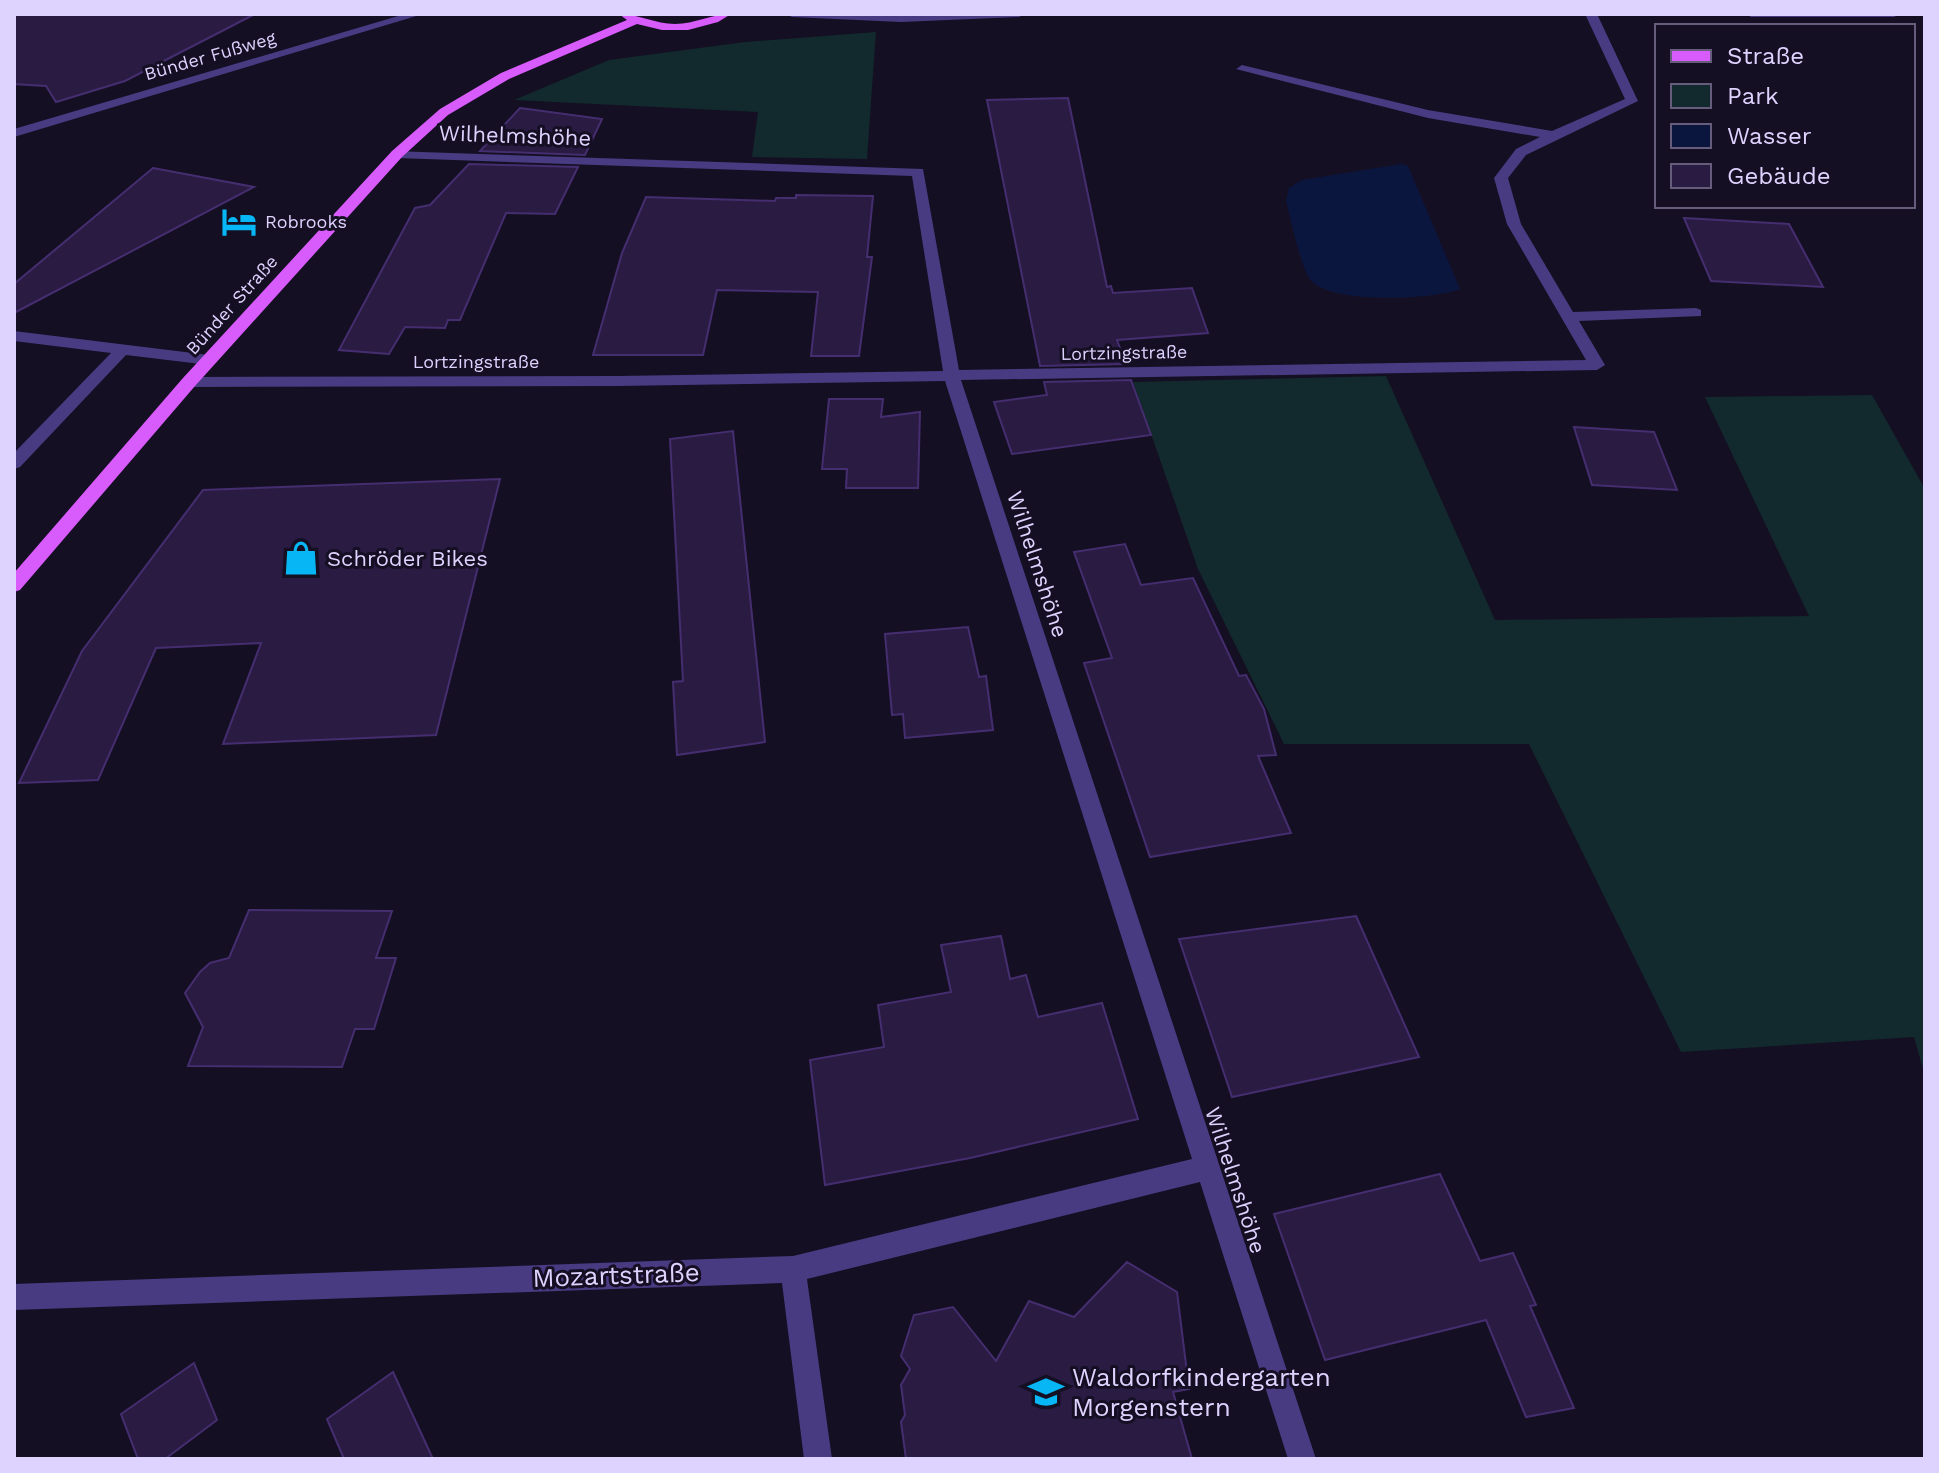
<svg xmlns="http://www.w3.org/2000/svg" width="1939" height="1473" font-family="'Work Sans',sans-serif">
	<rect width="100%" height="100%" fill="#150f23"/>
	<!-- green -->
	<g fill="#12292d">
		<polygon points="876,32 867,159 752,157 758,112 514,100 609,60 745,42"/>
		<polygon points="1386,376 1495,620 1809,616 1705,397 1872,395 1925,489 1925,1076 1914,1037 1681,1052 1529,744 1284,744 1198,569 1133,382"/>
	</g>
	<!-- water -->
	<path fill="#0b163f" d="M1401,164L1408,166L1460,289C1434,300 1326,305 1309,278C1300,263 1291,220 1286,201L1289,188L1302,180Z"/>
	<!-- building -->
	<g fill="#2a1b43" stroke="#452e6f" stroke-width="2">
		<polygon points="14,14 255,14 125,81 56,102 46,86 14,84"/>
		<polygon points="1068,98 1107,287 1111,286 1113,293 1192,288 1208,333 1117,340 1126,364 1040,366 987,100"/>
		<polygon points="520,108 602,119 585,155 480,151"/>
		<polygon points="469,164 578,167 555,214 506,213 460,320 448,320 445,328 405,327 389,354 339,350 415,208 430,205"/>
		<polygon points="153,168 254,187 14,313 14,284"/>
		<polygon points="796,195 873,196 867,257 872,257 859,356 811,356 818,292 717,290 703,355 593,355 622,253 646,197 775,201 776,198 796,198"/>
		<polygon points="1684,218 1789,224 1823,287 1711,281"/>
		<polygon points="1131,380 1151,435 1012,454 994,402 1047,395 1044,382"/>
		<polygon points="829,399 883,399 881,417 920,412 918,488 846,488 847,469 822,469"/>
		<polygon points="1574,427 1654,432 1677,490 1592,485"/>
		<polygon points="733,431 765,742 677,755 673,682 683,681 670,439"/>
		<polygon points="500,479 436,735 223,744 261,643 156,648 98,780 19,783 82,651 203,490"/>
		<polygon points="1125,544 1141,585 1193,578 1239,676 1246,675 1264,709 1276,755 1258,756 1291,833 1150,857 1084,663 1112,658 1074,552"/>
		<polygon points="968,627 979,677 986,676 993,730 905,738 903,714 892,715 885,634"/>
		<polygon points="249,910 392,911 376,958 396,958 374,1029 355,1029 342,1067 188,1066 203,1027 185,993 200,972 210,963 229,958"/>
		<polygon points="1356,916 1419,1057 1232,1097 1179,939"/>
		<polygon points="1001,936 1010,979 1026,975 1038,1017 1102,1003 1138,1119 970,1158 825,1185 810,1060 884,1047 878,1005 951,992 941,945"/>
		<polygon points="1440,1174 1480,1261 1513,1253 1536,1305 1530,1306 1574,1408 1526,1417 1486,1320 1325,1360 1274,1214"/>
		<polygon points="1127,1262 1177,1292 1189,1389 1173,1392 1192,1459 906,1459 901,1422 905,1415 901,1385 910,1369 901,1356 914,1315 953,1307 996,1361 1029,1301 1074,1317"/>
		<polygon points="194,1363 217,1420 165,1459 138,1459 121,1414"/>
		<polygon points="393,1372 433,1459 344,1459 327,1419"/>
	</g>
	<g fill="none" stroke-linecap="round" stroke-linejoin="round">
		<!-- minor -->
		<g fill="#483b81" fill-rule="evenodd">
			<polygon points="405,14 423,14 14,137 14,129"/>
			<polygon points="786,14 1025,14 1019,17 901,22 792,17"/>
			<polygon points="1585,14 1597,14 1638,101 1526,155 1508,178 1521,224 1573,312 1696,308 1701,310 1701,316 1579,321 1605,365 1597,370 961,380 1316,1459 1288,1459 1200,1182 807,1279 832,1459 804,1459 782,1283 14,1310 14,1284 793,1256 1192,1159 945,381 617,386 189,387 181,382 189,377 617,376 943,371 912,176 397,158 390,154 392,151 923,169 959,370 1586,360 1507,224 1494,178 1516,149 1540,137 1428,118 1236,69 1242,65 1428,110 1552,131 1625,99"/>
			<polygon points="1745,14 1900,14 1894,17 1751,17"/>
			<polygon points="14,331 209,355 217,360 209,365 126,355 20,467 14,469 14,453 111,353 14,341"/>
		</g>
		<!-- major -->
		<path fill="#d85cfb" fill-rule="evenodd" d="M619,14C639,14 655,24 675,24C695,24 711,14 731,14L718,22L688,30H662L637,24L509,79L448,115L402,157L195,386L20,590L14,592V573L183,378L392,151L440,109L501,73L627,20Z"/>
	</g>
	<!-- icons -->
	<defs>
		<g id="hotel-bare" transform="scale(2.76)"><path d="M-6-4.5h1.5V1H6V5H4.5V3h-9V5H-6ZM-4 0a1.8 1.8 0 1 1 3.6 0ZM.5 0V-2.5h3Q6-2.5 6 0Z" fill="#07b7f5" stroke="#150f23" stroke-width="2.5" paint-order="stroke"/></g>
		<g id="shop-bare" transform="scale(2.76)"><path d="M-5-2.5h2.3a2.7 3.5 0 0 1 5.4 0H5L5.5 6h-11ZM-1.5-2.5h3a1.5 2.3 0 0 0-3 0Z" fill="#07b7f5" stroke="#150f23" stroke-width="2.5" paint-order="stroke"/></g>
		<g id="school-bare" transform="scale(2.76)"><path d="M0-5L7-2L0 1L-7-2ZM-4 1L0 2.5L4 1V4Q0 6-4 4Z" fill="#07b7f5" stroke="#150f23" stroke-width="2.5" paint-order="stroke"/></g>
	</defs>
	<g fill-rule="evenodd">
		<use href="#hotel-bare" x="239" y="222"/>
		<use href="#shop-bare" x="301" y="558"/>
		<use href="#school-bare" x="1046" y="1392"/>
	</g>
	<g text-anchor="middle" stroke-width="6" stroke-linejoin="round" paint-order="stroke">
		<!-- far-street labels -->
		<g font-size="18" fill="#ded2fe" stroke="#150f23">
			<text transform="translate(210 56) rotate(-16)" y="6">Bünder Fußweg</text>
			<text transform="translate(232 305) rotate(-48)" y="6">Bünder Straße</text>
			<text transform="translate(1124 353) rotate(-1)" y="6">Lortzingstraße</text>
			<text x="476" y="368">Lortzingstraße</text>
		</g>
		<!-- far-poi labels -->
		<g font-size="18" fill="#ded2fe" stroke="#150f23" text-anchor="start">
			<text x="265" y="228">Robrooks</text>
		</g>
		<!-- street labels -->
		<g font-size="22" fill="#ded2fe" stroke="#150f23">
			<text transform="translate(515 135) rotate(2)" y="8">Wilhelmshöhe</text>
			<text transform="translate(1038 564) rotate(72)" y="8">Wilhelmshöhe</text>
			<text transform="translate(1236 1180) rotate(72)" y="8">Wilhelmshöhe</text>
		</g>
		<!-- poi labels -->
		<g font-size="22" fill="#ded2fe" stroke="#150f23" text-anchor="start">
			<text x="327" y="566">Schröder Bikes</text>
		</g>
		<!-- near-street labels -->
		<g font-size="26" fill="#ded2fe" stroke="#150f23">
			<text transform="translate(616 1275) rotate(-2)" y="9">Mozartstraße</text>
		</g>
		<!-- near-poi labels -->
		<g font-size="26" fill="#ded2fe" stroke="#150f23" text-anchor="start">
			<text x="1072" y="1386">Waldorfkindergarten<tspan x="1072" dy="30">Morgenstern</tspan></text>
		</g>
	</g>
	<!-- border -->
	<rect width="1939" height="1473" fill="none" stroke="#ded2fe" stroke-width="32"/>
	<!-- legend -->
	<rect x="1655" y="24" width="260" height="184" fill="#150f23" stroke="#655d7b" stroke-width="2"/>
	<rect x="1671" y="50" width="40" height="12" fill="#d85cfb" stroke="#655d7b" stroke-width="2"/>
	<text x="1727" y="64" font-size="24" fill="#ded2fe">Straße</text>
	<rect x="1671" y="84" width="40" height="24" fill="#12292d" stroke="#655d7b" stroke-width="2"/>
	<text x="1727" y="104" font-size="24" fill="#ded2fe">Park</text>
	<rect x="1671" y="124" width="40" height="24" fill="#0b163f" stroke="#655d7b" stroke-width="2"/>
	<text x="1727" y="144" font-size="24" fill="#ded2fe">Wasser</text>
	<rect x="1671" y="164" width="40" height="24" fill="#2a1b43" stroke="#655d7b" stroke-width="2"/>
	<text x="1727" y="184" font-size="24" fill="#ded2fe">Gebäude</text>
</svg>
